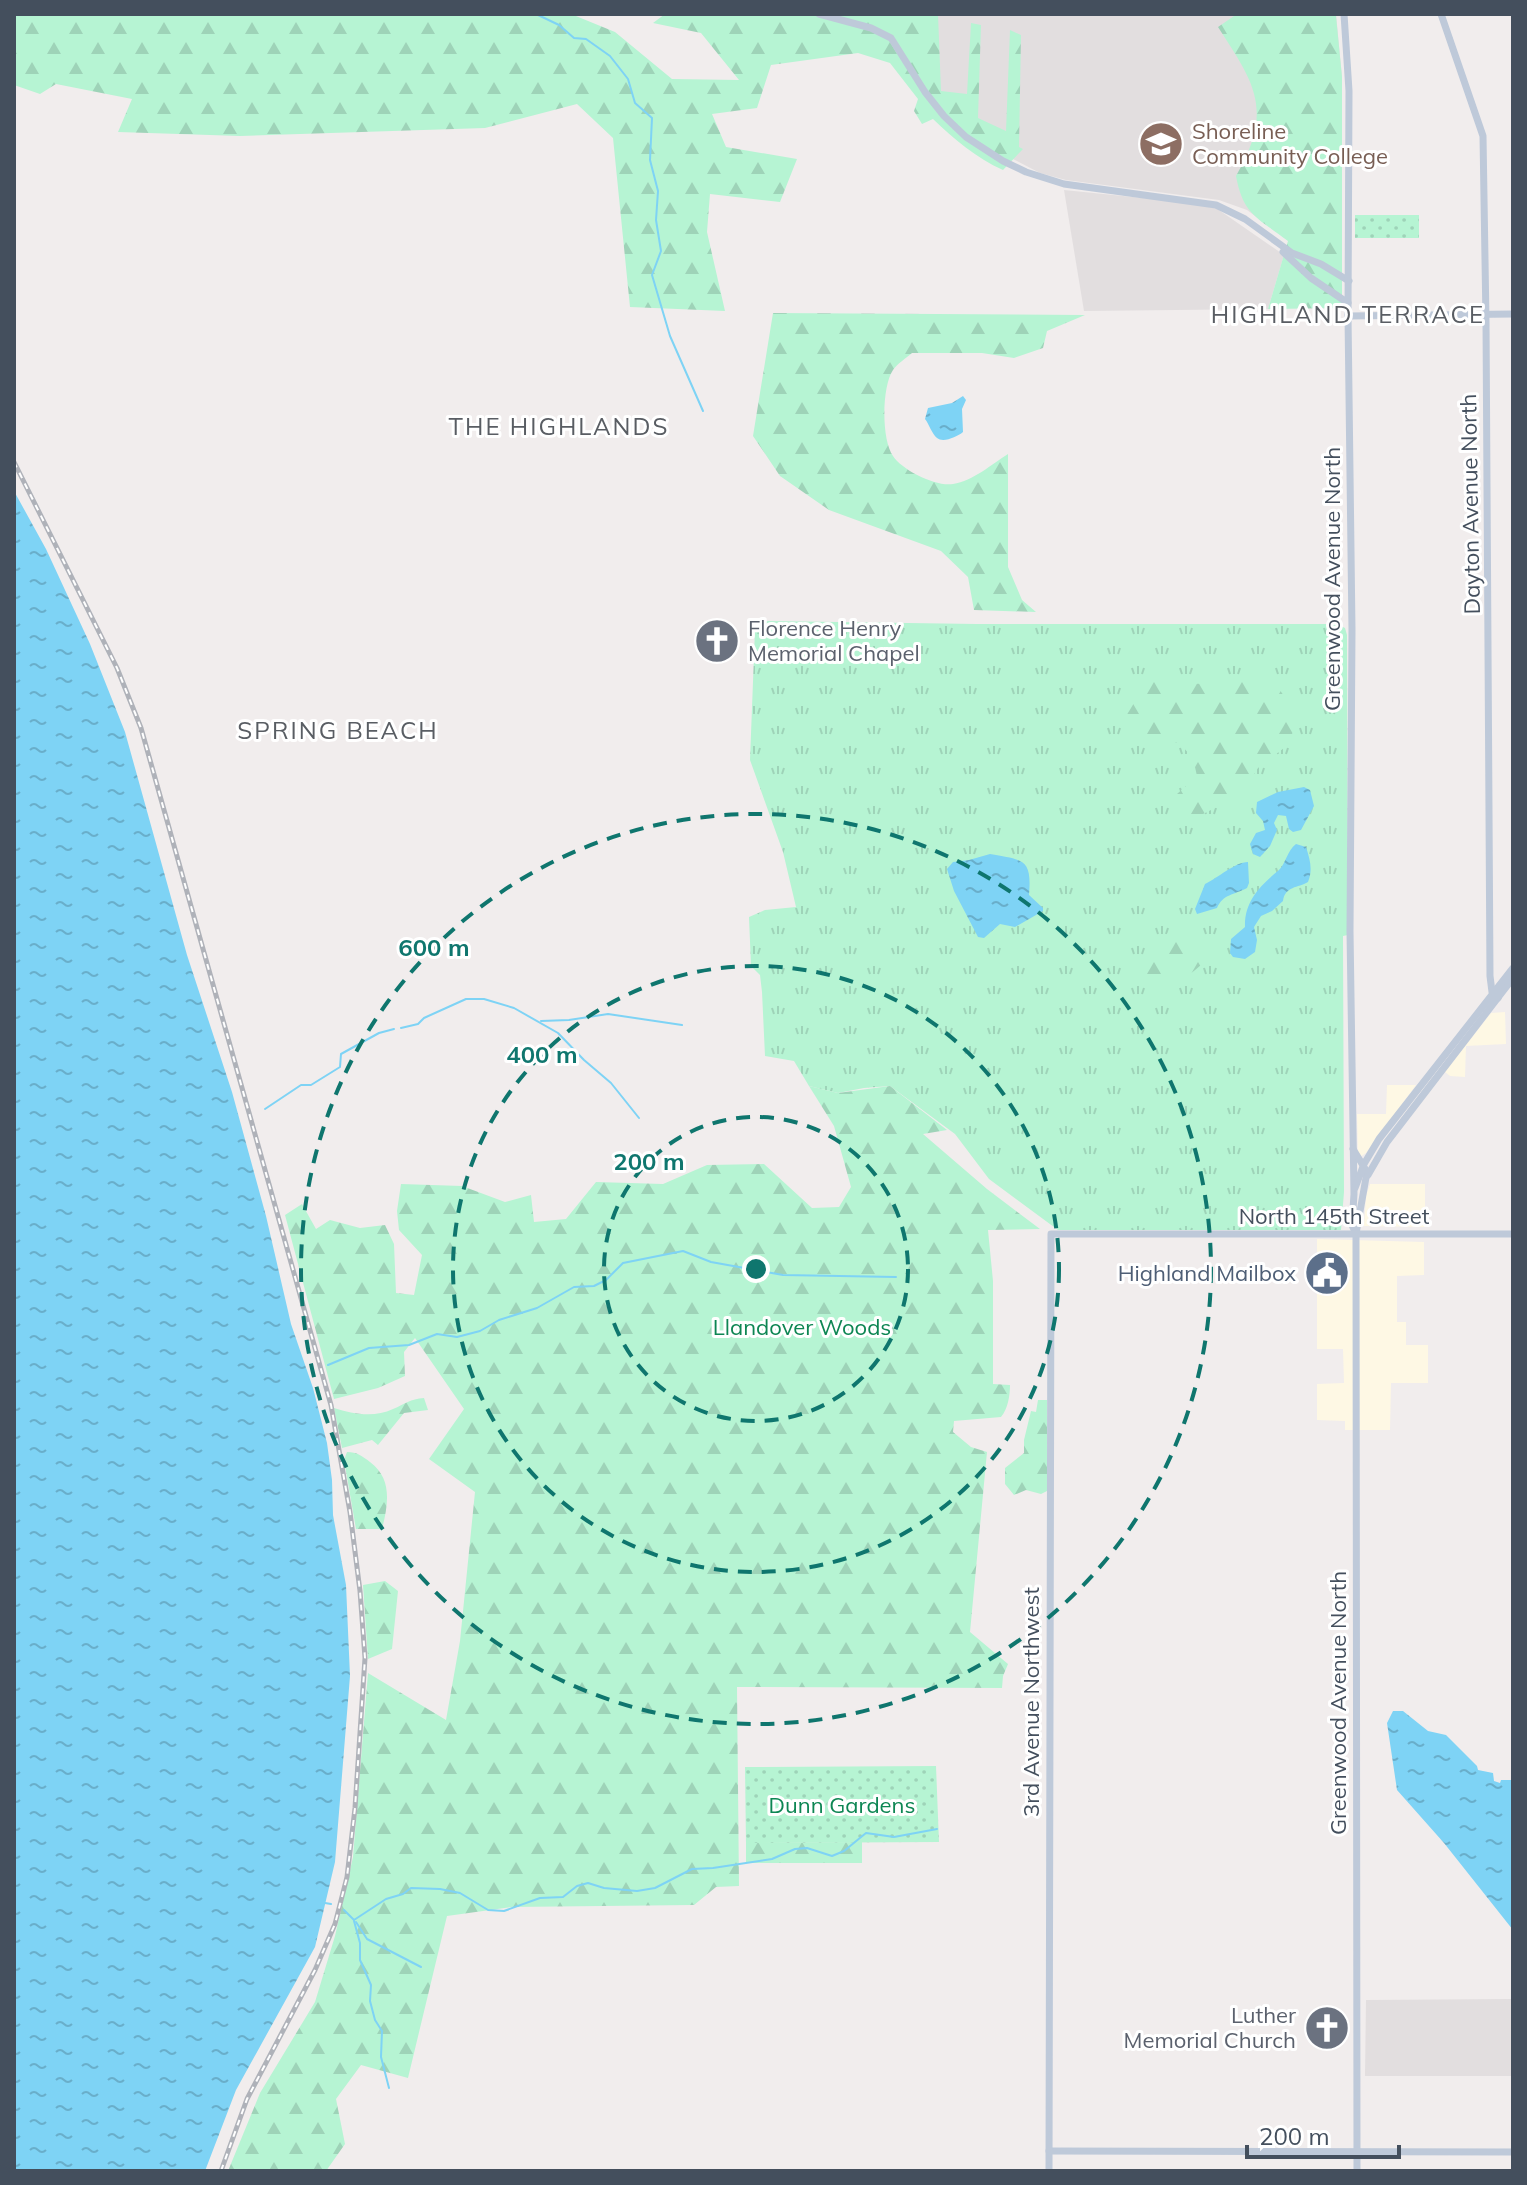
<svg xmlns="http://www.w3.org/2000/svg" width="1527" height="2185" font-family="Mulish,sans-serif">
	<defs>
		<pattern id="grass-tufts" width="24" height="20" patternUnits="userSpaceOnUse" patternTransform="scale(2)"><rect width="24" height="20" fill="#b6f4d3"/><path d="M3 7l-1-3M5 7V3M7 7l1-3M15 17l-1-3M17 17v-4M19 17l1-3" fill="none" stroke="#9ed3b8"/></pattern>
		<pattern id="forest-firs" width="22" height="20" patternUnits="userSpaceOnUse" patternTransform="scale(2)"><rect width="22" height="20" fill="#b6f4d3"/><path d="M5 1l3.5 6h-7zM16 11l3.5 6h-7z" fill="#9ed3b8"/></pattern>
		<pattern id="garden-dots" width="8" height="8" patternUnits="userSpaceOnUse" patternTransform="scale(2)"><rect width="8" height="8" fill="#b6f4d3"/><path d="M2 2h.1M6 6h.1" fill="none" stroke="#9ed3b8" stroke-width="1.8" stroke-linecap="round"/></pattern>
		<pattern id="water-ripples" width="26" height="14" patternUnits="userSpaceOnUse" patternTransform="scale(2)"><rect width="26" height="14" fill="#7ed3f5"/><path d="M2 4q2-2 4 0t4 0M15 11q2-2 4 0t4 0" fill="none" stroke="#69aeca"/></pattern>
	</defs>
	<rect width="100%" height="100%" fill="#f1eded"/>
	<!-- commercial -->
	<g fill="#fef8e4">
		<polygon points="1505,1012 1506,1044 1466,1046 1465,1077 1450,1076 1445,1072 1491,1013"/>
		<polygon points="1387,1085 1416,1085 1366,1153 1360,1157 1358,1155 1357,1114 1386,1114"/>
		<polygon points="1370,1184 1425,1184 1425,1227 1364,1226 1366,1196"/>
		<polygon points="1317,1239 1424,1242 1424,1275 1397,1276 1397,1322 1406,1322 1406,1345 1428,1345 1428,1383 1391,1383 1390,1430 1345,1430 1345,1421 1317,1420 1317,1384 1344,1383 1343,1349 1317,1349"/>
	</g>
	<!-- education -->
	<g fill="#e2dedf">
		<polygon points="891,14 1336,14 1342,77 1342,269 1304,252 1247,210 1219,200 1066,180 1040,173 1013,159 1004,159 963,131"/>
		<polygon points="1064,190 1182,202 1216,208 1284,255 1268,309 1084,311"/>
		<polygon points="1513,1999 1513,2076 1365,2076 1366,2000"/>
	</g>
	<!-- grass -->
	<polygon fill="url(#grass-tufts)" points="768,621 977,624 1337,624 1345,628 1347,635 1348,935 1343,936 1344,1192 1341,1230 1058,1230 989,1179 955,1134 890,1086 864,1088 838,1093 809,1086 794,1061 765,1056 762,992 760,975 751,966 749,917 765,910 796,907 783,852 750,760 755,629 757,625"/>
	<!-- forest -->
	<g fill="url(#forest-firs)">
		<path d="M14,14H571L615,32L672,79L739,80L701,33L653,23L665,14H938L941,91L967,94L971,23L981,25L978,118L1006,131L1010,30L1021,35L1019,147L1023,149L1003,170C976,158 954,139 933,119L922,124L914,111L918,99L890,63L858,53L771,65L757,108L712,114L726,147L797,159L780,202L710,194L707,232L725,311L630,307L613,138L577,104L485,128L240,136L118,132L132,99L56,84L40,94L14,85Z"/>
		<path d="M1237,14L1433,15L1336,16L1342,77V308L1268,309L1288,241C1258,218 1243,215 1236,176C1274,110 1255,84 1218,27Z"/>
		<path d="M773,313L1085,315L1047,331L1043,348L1014,358L982,353H912C906,358 897,364 893,370C882,386 881,439 893,456C902,470 936,487 953,484C973,481 992,464 1008,454V567L1022,600L1036,612L974,610L968,577L941,551L829,510L780,476L753,436Z"/>
		<path d="M1153,672C1202,696 1221,676 1270,676L1291,706L1296,727L1284,748L1258,768L1241,795L1187,822L1177,794L1197,776L1193,758L1180,744L1120,726Z"/>
		<path d="M1182,923L1186,934L1193,937L1194,953L1201,965C1195,970 1186,978 1179,980C1173,981 1136,983 1132,982L1144,955L1168,933H1173L1178,925Z"/>
		<path d="M809,1086L838,1093L890,1086L947,1130L923,1134L987,1189L1040,1229L988,1230L993,1281V1384L1010,1385C1010,1395 1008,1409 1001,1417L954,1421L953,1432L971,1447L987,1452L970,1632L1008,1664L1003,1676L1002,1688L737,1687L739,1886L716,1887L694,1905L511,1907L447,1916L408,2078L361,2065L336,2099L345,2144L326,2171H228L260,2093L315,2002L335,1936L353,1857L368,1673L446,1720L460,1641L475,1492L429,1459L464,1409L415,1338L404,1352L405,1376L378,1388L334,1399L285,1215L302,1204L316,1229L330,1220L360,1228L385,1225L394,1244L396,1293L414,1295L422,1255L399,1230L397,1211L401,1184L462,1186L505,1202L531,1195L534,1222L566,1219L596,1182L663,1184L707,1165L764,1164L812,1208L839,1207L851,1187L834,1126Z"/>
		<path d="M424,1398L428,1410L404,1413L378,1445L372,1440L342,1448L334,1408C353,1414 374,1418 393,1409C405,1404 410,1399 424,1398Z"/>
		<polygon points="1038,1400 1047,1400 1047,1491 1041,1494 1026,1490 1014,1495 1005,1484 1005,1468 1024,1453 1024,1440 1031,1411 1036,1412"/>
		<path d="M347,1452C357,1452 362,1456 370,1462C393,1479 388,1505 382,1529H356L344,1460Z"/>
		<polygon points="385,1581 398,1591 392,1649 368,1659 363,1585"/>
		<polygon points="862,1842 862,1863 746,1863 746,1843"/>
	</g>
	<!-- garden -->
	<g fill="url(#garden-dots)">
		<rect x="1355" y="215" width="64" height="23"/>
		<polygon points="936,1766 939,1842 746,1843 745,1767"/>
	</g>
	<!-- water -->
	<g fill="url(#water-ripples)">
		<path d="M963,396L966,400L962,409L963,432C957,437 943,443 937,438C932,434 929,424 925,419L928,408L952,403Z"/>
		<polygon points="14,491 46,549 90,644 125,732 187,955 232,1092 266,1216 291,1324 313,1388 327,1443 332,1480 333,1515 346,1585 350,1676 335,1862 315,1947 236,2090 205,2171 14,2171"/>
		<polygon points="1304,787 1310,790 1314,806 1301,830 1293,832 1289,829 1286,816 1278,815 1274,823 1277,830 1270,846 1260,857 1253,854 1250,844 1256,833 1265,830 1263,821 1256,813 1257,802 1278,792"/>
		<path d="M1296,844L1306,847C1310,860 1313,869 1308,882C1298,888 1285,886 1283,901L1272,911L1261,916L1254,927L1257,940L1255,952L1245,959L1233,957L1230,953L1231,939L1245,927C1244,901 1261,885 1279,870C1286,863 1287,851 1296,844Z"/>
		<path d="M990,854C1024,860 1032,859 1029,895L1043,908V911L1015,927L1000,924L984,938L978,937L954,891L947,869L953,862L969,860Z"/>
		<path d="M1248,862L1249,883L1247,888C1234,895 1223,894 1217,908L1197,914L1195,909L1205,884C1218,878 1235,862 1248,862Z"/>
		<polygon points="1393,1711 1403,1711 1428,1731 1446,1735 1477,1766 1478,1770 1493,1773 1494,1781 1500,1783 1501,1780 1513,1780 1513,1930 1444,1843 1397,1790 1387,1723"/>
	</g>
	<g fill="none" stroke-linecap="round" stroke-linejoin="round">
		<!-- stream -->
		<g stroke="#7ed3f5" stroke-width="2">
			<polyline points="536,14 559,25 574,38 586,39 610,56 628,79 635,103 652,118 650,160 658,191 656,220 661,251 652,275 670,336 703,411"/>
			<polyline points="541,1021 569,1020 608,1014 682,1025"/>
			<polyline points="401,1028 418,1024 424,1018 466,999 484,999 514,1008 558,1033 584,1060 611,1083 639,1118"/>
			<polyline points="265,1109 301,1085 311,1085 340,1067 341,1054 379,1033 394,1029"/>
			<polyline points="328,1365 369,1348 409,1345 437,1334 457,1337 480,1331 499,1320 537,1308 574,1287 594,1286 606,1280 623,1263 683,1251 711,1262 783,1275 896,1277"/>
			<polyline points="325,1903 331,1904"/>
			<polyline points="344,1910 354,1920 386,1899 403,1894 411,1888 440,1889 460,1893 488,1910 504,1911 540,1898 563,1897 577,1886 588,1883 604,1888 637,1891 655,1888 692,1869 713,1868 772,1859 795,1849 807,1848 832,1856 844,1851 866,1833 894,1837 937,1829"/>
			<polyline points="354,1921 360,1943 360,1960 371,1985 370,2001 375,2020 382,2031 381,2057 389,2088"/>
			<polyline points="356,1922 367,1939 421,1967"/>
		</g>
		<!-- secondary -->
		<g stroke="#bec9d9" stroke-width="7">
			<polyline points="819,14 871,28 891,38 925,92 944,116 966,137 1003,161 1026,172 1064,184 1216,205 1245,219 1292,253 1321,264 1349,281"/>
			<polyline points="1344,14 1349,91 1348,316 1352,630 1350,931 1354,1194 1352,1225 1356,1234"/>
			<polyline points="1441,14 1483,136 1486,321 1490,976 1492,992 1498,998"/>
			<polyline points="1283,252 1311,278 1348,303"/>
			<polyline points="1348,316 1513,314"/>
			<polyline points="1353,1149 1367,1172 1356,1234 1357,2171"/>
			<polyline points="1368,1175 1387,1142 1513,978"/>
			<polyline points="1355,1188 1364,1164 1379,1139 1513,968"/>
			<polyline points="1049,2151 1513,2152"/>
			<polyline points="1049,2171 1051,1234 1513,1234"/>
		</g>
		<!-- rail casing -->
		<g stroke="#afb2b9" stroke-width="5">
			<polyline id="rail" points="14,462 117,668 141,728 331,1405 350,1512 360,1591 365,1658 355,1808 347,1877 335,1924 315,1970 247,2099 221,2171"/>
		</g>
		<!-- rail -->
		<use href="#rail" stroke="#fff" stroke-width="2" stroke-dasharray="6" stroke-linecap="butt"/>
	</g>
	<!-- distance rings -->
	<g fill="none" stroke="#0f766e" stroke-width="4" stroke-dasharray="14 10">
		<circle cx="756" cy="1269" r="152"/>
		<circle cx="756" cy="1269" r="303"/>
		<circle cx="756" cy="1269" r="455"/>
	</g>
	<!-- icons -->
	<defs>
		<g id="university-disc" transform="scale(2.3)"><circle r="9.5" fill="#8d6e63" stroke="#fff"/><path d="M0-5L7-2L0 1L-7-2ZM-4 1L0 2.5L4 1V4Q0 6-4 4Z" fill="#fff"/></g>
		<g id="church-disc" transform="scale(2.3)"><circle r="9.5" fill="#6b7280" stroke="#fff"/><path d="M-1.2-6h2.4v3.5h3.3v2.4h-3.3V6h-2.4V-.1h-3.3v-2.4h3.3Z" fill="#fff"/></g>
		<g id="civic-disc" transform="scale(2.3)"><circle r="9.5" fill="#5c6f8a" stroke="#fff"/><path d="M-.6-6.5H3V-4.5H.6V-3L4-1V1h2V6H-6V1h2V-1L-.6-3ZM-1.2 2.5V6h2.4V2.5Z" fill="#fff"/></g>
	</defs>
	<g fill-rule="evenodd">
		<use href="#university-disc" x="1161" y="144"/>
		<use href="#church-disc" x="717" y="641"/>
		<use href="#civic-disc" x="1327" y="1273"/>
		<use href="#church-disc" x="1327" y="2028"/>
	</g>
	<g text-anchor="middle" stroke-width="6" stroke-linejoin="round" paint-order="stroke">
		<!-- education labels -->
		<g font-size="22" fill="#785e54" stroke="#fff" text-anchor="start">
			<text x="1192" y="139">Shoreline<tspan x="1192" dy="25">Community College</tspan></text>
		</g>
		<!-- street labels -->
		<g font-size="22" fill="#444f5d" stroke="#fff">
			<text transform="translate(1470 504) rotate(-91)" y="8">Dayton Avenue North</text>
			<text transform="translate(1332 579) rotate(-90)" y="8">Greenwood Avenue North</text>
			<text x="1334" y="1224">North 145th Street</text>
			<text transform="translate(1031 1702) rotate(-90)" y="8">3rd Avenue Northwest</text>
			<text transform="translate(1338 1703) rotate(-90)" y="8">Greenwood Avenue North</text>
		</g>
		<!-- worship labels -->
		<g font-size="22" fill="#5b616d" stroke="#fff" text-anchor="start">
			<text x="748" y="636">Florence Henry<tspan x="748" dy="25">Memorial Chapel</tspan></text>
			<text x="1296" y="2023" text-anchor="end">Luther<tspan x="1296" dy="25">Memorial Church</tspan></text>
		</g>
		<!-- service labels -->
		<g font-size="22" fill="#4e5e75" stroke="#fff" text-anchor="end">
			<text x="1296" y="1281">Highland Mailbox</text>
		</g>
		<!-- park labels -->
		<g font-size="22" fill="#0d8653" stroke="#fff">
			<text x="802" y="1335">Llandover Woods</text>
			<text x="842" y="1813">Dunn Gardens</text>
		</g>
		<!-- neighbourhood labels -->
		<g font-size="24" letter-spacing="2" fill="#595d63" stroke="#fff">
			<text x="1348" y="323">HIGHLAND TERRACE</text>
			<text x="559" y="435">THE HIGHLANDS</text>
			<text x="338" y="739">SPRING BEACH</text>
		</g>
	</g>
	<circle cx="756" cy="1269" r="12" fill="#0f766e" stroke="#fff" stroke-width="4"/>
	<g font-size="24" text-anchor="middle" font-weight="bold" fill="#0f766e" stroke="#fff" stroke-width="6" stroke-linejoin="round" paint-order="stroke">
		<text x="434" y="956">600 m</text>
		<text x="542" y="1063">400 m</text>
		<text x="649" y="1170">200 m</text>
	</g>
	<!-- border -->
	<rect width="1527" height="2185" fill="none" stroke="#444f5d" stroke-width="32"/>
	<!-- scale -->
	<path d="M1247 2145v12h152v-12" fill="none" stroke="#444f5d" stroke-width="4"/>
	<text x="1259" y="2145" font-size="24" fill="#444f5d" stroke="#ffffff" stroke-width="6" paint-order="stroke">200 m</text>
</svg>
